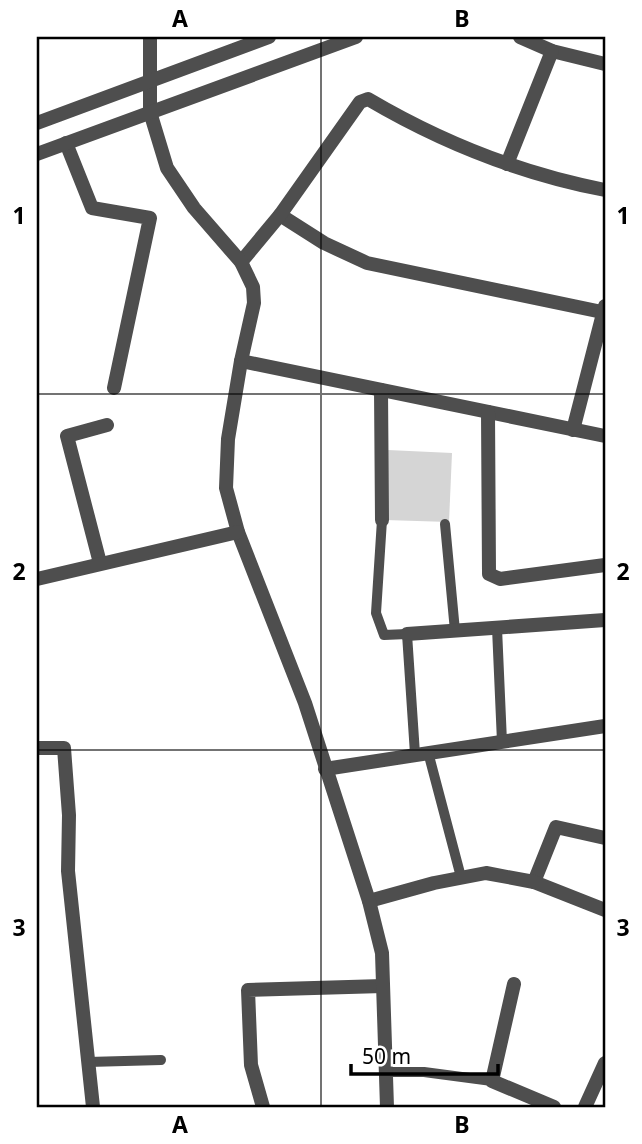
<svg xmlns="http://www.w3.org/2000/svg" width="642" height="1144" font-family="'Noto Sans',sans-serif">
	<rect width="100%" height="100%" fill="#fff"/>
	<!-- green -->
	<polygon fill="#d5d5d5" points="388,450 452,453 449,522 385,520"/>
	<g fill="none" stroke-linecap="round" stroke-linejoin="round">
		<!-- service -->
		<g stroke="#4e4e4e" stroke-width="10">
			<polyline points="382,520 376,613 384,635 407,634 415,754"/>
			<polyline points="445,524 455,631"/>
			<polyline points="497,628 502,742"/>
			<polyline points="428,752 461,877"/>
			<polyline points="88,1062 161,1060"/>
			<polyline points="386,1072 424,1072 492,1081"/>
		</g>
		<!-- minor -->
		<g stroke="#4e4e4e" stroke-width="14">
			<polyline points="520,37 552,51 605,64"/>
			<polyline points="66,143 92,208 150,218 114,388"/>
			<polyline points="507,164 552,51"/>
			<polyline points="280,215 324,243 367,263 602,312"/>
			<path d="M241,262L280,215L360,102L368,99C441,142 522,174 605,190"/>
			<polyline points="241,361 605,436"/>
			<polyline points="381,390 382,520"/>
			<polyline points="488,412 489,574 500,579 605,565"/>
			<polyline points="573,430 605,306"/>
			<polyline points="100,563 67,436 107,425"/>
			<polyline points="407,634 605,620"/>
			<polyline points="37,748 64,748 69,815 68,871 93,1107"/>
			<polyline points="325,769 605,726"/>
			<polyline points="534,882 556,827 605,838"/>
			<polyline points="369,901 434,883 486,873 534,882 605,910"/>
			<polyline points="514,984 492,1081 554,1107"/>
			<polyline points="263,1107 251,1065 248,990 383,986"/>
			<polyline points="585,1107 605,1063"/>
		</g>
		<!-- tertiary -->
		<g stroke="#4e4e4e" stroke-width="14">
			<polyline points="150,37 150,112 167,168 194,208 241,262 253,287 254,303 241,361 228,439 226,488 238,532 305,703 369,901 382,953 387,1107"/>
			<polyline points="37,123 269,37"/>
			<polyline points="37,154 356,37"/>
			<polyline points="37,579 238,532"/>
		</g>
	</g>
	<!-- grid -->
	<path fill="none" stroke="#000" stroke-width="2" stroke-opacity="0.55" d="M321,37V1107M37,394H605M37,750H605"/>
	<!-- border -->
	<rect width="642" height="1144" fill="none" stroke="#ffffff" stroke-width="77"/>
	<!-- scale -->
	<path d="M351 1064v10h147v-10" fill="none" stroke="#000000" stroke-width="3.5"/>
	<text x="362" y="1064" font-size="21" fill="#000000" stroke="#ffffff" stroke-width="5" paint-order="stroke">50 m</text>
	<rect x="38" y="38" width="566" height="1068" fill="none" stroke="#000" stroke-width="2.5"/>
	<g font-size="23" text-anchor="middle" font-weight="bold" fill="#000">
		<text x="180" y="27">A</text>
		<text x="462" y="27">B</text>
		<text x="19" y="224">1</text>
		<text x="623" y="224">1</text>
		<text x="19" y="580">2</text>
		<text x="623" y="580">2</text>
		<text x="19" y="936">3</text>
		<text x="623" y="936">3</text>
		<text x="180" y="1133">A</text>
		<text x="462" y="1133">B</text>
	</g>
</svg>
